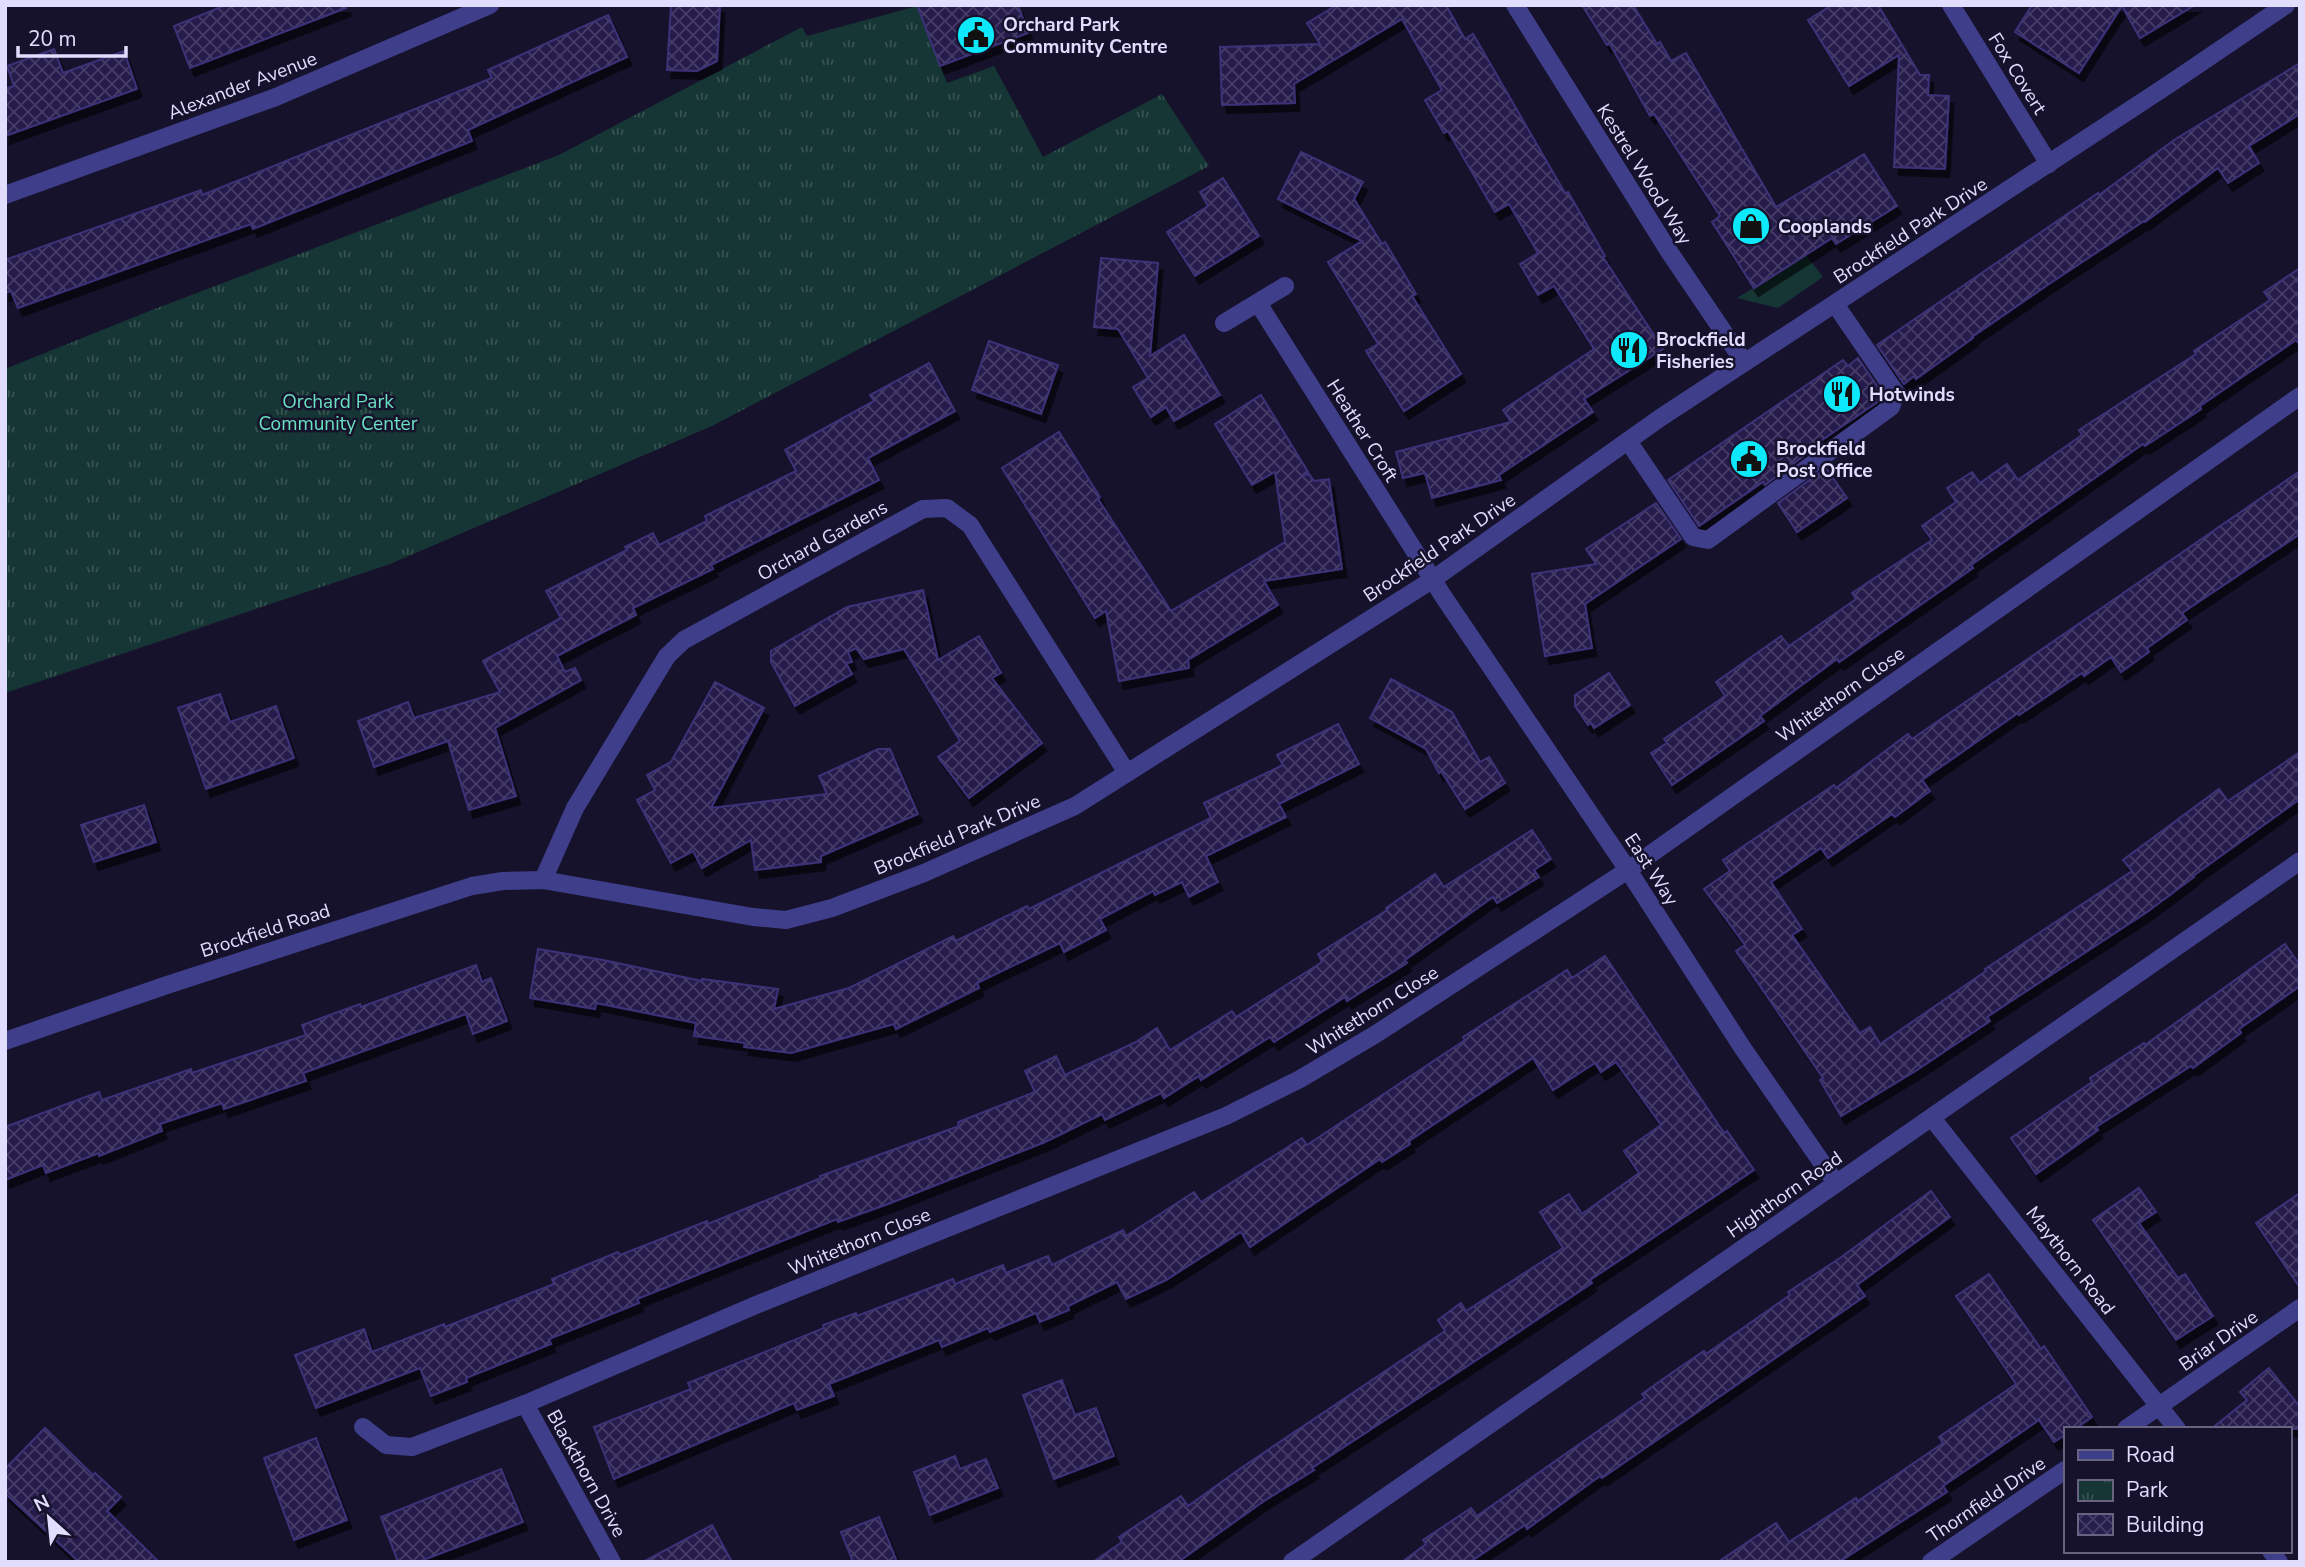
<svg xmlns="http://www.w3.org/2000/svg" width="2305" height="1567" font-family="'Nunito Sans',sans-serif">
	<defs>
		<pattern id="park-tufts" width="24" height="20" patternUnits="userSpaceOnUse" patternTransform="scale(1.75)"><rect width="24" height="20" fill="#153634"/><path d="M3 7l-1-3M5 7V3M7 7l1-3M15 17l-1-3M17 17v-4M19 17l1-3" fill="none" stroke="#375352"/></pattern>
		<pattern id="building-cross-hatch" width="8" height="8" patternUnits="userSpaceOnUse" patternTransform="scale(1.75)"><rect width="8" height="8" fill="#261e4c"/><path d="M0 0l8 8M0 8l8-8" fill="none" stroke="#453e67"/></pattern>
		<filter id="shadow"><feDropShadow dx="4.5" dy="8" stdDeviation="0" flood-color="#0009"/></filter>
	</defs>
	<rect width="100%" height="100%" fill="#16122c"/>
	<!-- grass -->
	<polygon fill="#153634" points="1806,255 1823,277 1778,308 1737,298"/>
	<!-- park -->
	<polygon fill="url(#park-tufts)" points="917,6 947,83 994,66 1043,157 1162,94 1209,166 712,426 390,564 5,693 5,369 152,310 559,155 802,27 807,36"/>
	<!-- building -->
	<g fill="url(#building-cross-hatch)" stroke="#3d3178" stroke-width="2" filter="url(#shadow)">
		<polygon points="226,5 346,5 346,8 190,68 174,26"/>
		<polygon points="671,5 720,5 717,61 697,71 667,70"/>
		<polygon points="917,5 1018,5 1028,33 940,66"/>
		<polygon points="1337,5 1446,5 1465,39 1473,34 1565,193 1568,192 1605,256 1603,257 1663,349 1584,399 1593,412 1499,475 1501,480 1432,498 1425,473 1403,478 1396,452 1511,422 1503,410 1594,349 1554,286 1538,295 1520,264 1538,253 1509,204 1495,212 1448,131 1444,133 1425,100 1442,90 1402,19 1294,84 1295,103 1222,105 1220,47 1320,44 1307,23"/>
		<polygon points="1582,5 1633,5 1657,44 1660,42 1671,61 1686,53 1776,207 1864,154 1897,206 1836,244 1832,238 1754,288 1712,222 1720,216 1654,114 1650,116 1610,44 1607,45"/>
		<polygon points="1832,5 1878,5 1920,75 1929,75 1928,95 1949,96 1945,169 1894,167 1899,55 1849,86 1808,20"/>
		<polygon points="2032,5 2195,5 2140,38 2122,6 2079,73 2015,32"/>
		<polygon points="608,15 627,57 468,130 472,141 253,229 251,224 18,308 11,291 5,293 5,260 201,190 202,195 492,78 488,70"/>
		<polygon points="54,49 63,73 124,51 137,89 5,136 5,89 14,86 7,66"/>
		<polygon points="2300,63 2300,114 2249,146 2259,163 2228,183 2218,168 2145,222 2144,221 2046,286 1972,337 1973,338 1916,379 1914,376 1904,384 1877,345 2098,193 2099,195 2174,140"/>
		<polygon points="1301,152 1363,182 1354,199 1382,244 1385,242 1416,294 1412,296 1461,374 1404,411 1366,351 1378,344 1328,262 1362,241 1278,199"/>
		<polygon points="1223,178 1259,236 1195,276 1167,232 1208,206 1200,192"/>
		<polygon points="1101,258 1158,263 1150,356 1184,335 1220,395 1174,421 1166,407 1151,417 1133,387 1148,378 1118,329 1094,327"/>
		<polygon points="2300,268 2300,345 2296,340 2200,406 2201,409 2145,446 2143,444 1971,565 1973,568 1839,662 1837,659 1760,716 1764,721 1672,785 1651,753 1667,743 1664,739 1725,696 1716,682 1781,636 1789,646 1856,599 1852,593 1932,540 1922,526 1956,502 1947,488 1972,472 1980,483 2007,464 2018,480 2082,435 2079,430 2196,354 2194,351 2270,300 2264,292"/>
		<polygon points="989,341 1058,365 1041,414 972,390"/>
		<polygon points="1858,358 1883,395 1882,399 1812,447 1813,449 1765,485 1763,482 1699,526 1668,480 1843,360 1848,366"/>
		<polygon points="929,363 955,411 868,458 879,480 711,565 713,569 633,608 636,615 557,656 565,672 575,668 581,680 495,728 516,796 469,810 448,741 374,767 358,721 408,702 414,718 500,692 483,661 561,618 546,591 627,550 625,547 653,533 659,545 707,521 705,516 796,471 785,450 874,401 870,395"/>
		<polygon points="1261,395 1308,472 1301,476 1309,474 1314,481 1329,479 1342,569 1264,581 1278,605 1188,660 1189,668 1119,681 1106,611 1095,618 1002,468 1059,432 1100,497 1098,499 1171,611 1285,542 1275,472 1252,485 1215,424"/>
		<polygon points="1826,468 1847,498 1797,532 1778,503"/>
		<polygon points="2300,471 2300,534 2182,613 2187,620 2147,648 2149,652 2121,672 2111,657 2084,676 2082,673 2019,715 2018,713 1922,780 1930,791 1895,817 1892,814 1828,858 1821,848 1771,882 1802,929 1792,935 1860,1033 1870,1027 1880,1044 1986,971 1985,969 2132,871 2123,860 2219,789 2228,801 2300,752 2300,799 2193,876 2194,877 2147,912 1987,1017 1990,1021 1917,1070 1841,1116 1820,1080 1823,1078 1736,951 1745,945 1704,889 1730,871 1723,860 1834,785 1836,788 1908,734 1912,739"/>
		<polygon points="1656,503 1681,539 1585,604 1592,648 1545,656 1532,574 1596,564 1586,549"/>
		<polygon points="923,590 938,660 979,636 1001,673 992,678 1042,743 969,798 938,757 960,741 904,649 864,659 856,648 848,652 852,662 846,663 852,674 795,706 771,662 771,651 847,607"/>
		<polygon points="1609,673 1630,705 1594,728 1591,723 1588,725 1575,706 1575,695"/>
		<polygon points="1391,679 1452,712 1480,762 1489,757 1505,783 1465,809 1441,771 1439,773 1426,749 1370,718"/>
		<polygon points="715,682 764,708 711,808 827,794 819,776 878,749 890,749 918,814 821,856 821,862 755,870 751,840 702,868 693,851 671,863 637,800 655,790 647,775 671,762"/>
		<polygon points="220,694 230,722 276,706 294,758 206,789 178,708"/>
		<polygon points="1338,724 1359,764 1279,804 1286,817 1206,856 1218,882 1189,897 1182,882 1155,895 1153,891 1100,919 1106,930 1064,952 1060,943 977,983 979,988 896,1029 894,1024 791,1053 744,1047 745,1043 694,1036 696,1023 596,1003 595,1009 530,998 538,949 603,960 702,981 702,979 778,989 774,1009 849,988 953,936 956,941 1027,906 1029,909 1211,818 1204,803 1283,765 1277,755"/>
		<polygon points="144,805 156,842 94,862 81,825"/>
		<polygon points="1532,830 1551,859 1534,870 1539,877 1497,903 1493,897 1405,960 1407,963 1347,1001 1345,997 1274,1042 1270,1037 1201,1080 1199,1076 1164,1098 1161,1093 1105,1120 1102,1114 1045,1142 888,1204 838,1222 837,1219 637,1299 639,1303 549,1339 551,1344 466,1378 467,1382 431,1396 420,1368 316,1408 295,1355 364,1329 372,1352 444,1324 445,1327 554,1284 552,1279 618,1252 620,1255 707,1221 708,1224 821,1178 820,1176 959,1126 958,1122 1035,1092 1025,1071 1056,1056 1065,1075 1136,1042 1157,1028 1170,1050 1232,1011 1236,1017 1322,962 1318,954 1387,910 1386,908 1435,874 1444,887"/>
		<polygon points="2285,944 2300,965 2300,986 2239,1029 2241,1033 2193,1068 2191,1066 2096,1127 2098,1130 2036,1174 2011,1138 2092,1082 2090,1078 2144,1043 2145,1045"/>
		<polygon points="1605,956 1724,1133 1727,1131 1754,1170 1590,1280 1592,1283 1466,1367 1312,1468 1314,1470 1264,1501 1178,1562 1093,1562 1122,1542 1119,1537 1181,1496 1188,1506 1241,1468 1445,1331 1438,1320 1461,1303 1466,1311 1563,1248 1540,1212 1569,1194 1582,1214 1639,1173 1624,1151 1661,1125 1616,1062 1601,1072 1595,1063 1553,1090 1533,1058 1409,1141 1410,1144 1382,1162 1380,1159 1250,1247 1241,1232 1166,1280 1126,1299 1117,1282 1068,1306 1069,1310 1040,1322 1036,1313 990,1332 988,1328 942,1347 939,1340 829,1384 834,1396 797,1410 794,1403 614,1479 594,1427 691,1389 688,1383 824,1328 823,1325 856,1313 857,1316 953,1279 955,1284 1003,1265 1006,1273 1048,1256 1052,1265 1123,1230 1126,1236 1194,1192 1201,1202 1302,1138 1307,1145 1465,1040 1463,1037 1567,970 1572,978"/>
		<polygon points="476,965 482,982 491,978 507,1021 473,1034 466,1014 303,1073 306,1081 224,1109 222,1103 160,1124 162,1131 99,1156 99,1153 46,1173 43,1165 5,1180 5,1127 99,1092 102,1100 191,1069 192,1073 306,1035 302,1025 360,1004 361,1007"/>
		<polygon points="2139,1188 2156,1212 2139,1223 2178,1278 2185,1274 2213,1316 2176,1340 2093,1220"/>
		<polygon points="1931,1191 1950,1217 1857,1285 1865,1296 1602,1478 1600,1476 1527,1529 1525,1525 1470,1562 1402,1562 1426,1544 1423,1540 1471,1508 1477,1516 1645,1398 1642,1394 1673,1372 1704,1351 1706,1354 1790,1295 1788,1292 1840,1258"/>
		<polygon points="2300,1193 2300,1288 2256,1223"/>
		<polygon points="1989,1274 2041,1349 2044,1346 2092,1417 2075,1429 2065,1429 2065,1435 2054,1442 2039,1420 1943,1486 1947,1492 1839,1562 1718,1562 1776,1523 1789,1542 1856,1498 1858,1501 1943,1443 1939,1437 2016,1384 1956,1296"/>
		<polygon points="2269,1368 2300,1407 2300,1429 2211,1429 2247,1400 2240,1392"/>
		<polygon points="1062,1380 1075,1415 1096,1408 1114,1456 1054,1479 1023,1395"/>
		<polygon points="45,1428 93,1475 95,1473 121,1497 107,1511 159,1562 79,1562 5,1493 5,1469"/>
		<polygon points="316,1438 347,1520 294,1540 264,1458"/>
		<polygon points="955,1456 960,1469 986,1459 998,1488 930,1515 914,1472"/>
		<polygon points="501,1469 523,1522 418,1562 398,1562 381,1517"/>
		<polygon points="879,1517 897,1562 853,1562 841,1532"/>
		<polygon points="712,1525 732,1562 643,1562"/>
	</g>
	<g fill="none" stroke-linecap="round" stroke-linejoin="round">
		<!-- service -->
		<polyline stroke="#3f3e8a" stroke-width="18" points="1628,441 1693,537 1708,540 1891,407 1896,393 1835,304"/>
		<!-- minor -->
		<g stroke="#3f3e8a" stroke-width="18">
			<polyline points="1515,5 1670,253 1744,362"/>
			<polyline points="1951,5 2049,164"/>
			<polyline points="5,195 276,97 490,5"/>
			<polyline points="1258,303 1443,596 1628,870 1742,1047 1836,1183"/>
			<polyline points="1224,323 1285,286"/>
			<polyline points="543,880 575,808 667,656 684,640 923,509 947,508 970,525 1127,773"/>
			<polyline points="5,1041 167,985 472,886 503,881 543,880 753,917 786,920 832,908 924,873 1075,806 1432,580 1660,418 2168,85 2286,5"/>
			<polyline points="1932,1118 2177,1429"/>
			<polyline points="525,1404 612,1562"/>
			<polyline points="363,1427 386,1445 412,1447 525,1404 756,1305 1226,1116 1300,1079 1376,1034 1628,870 2300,396"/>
			<polyline points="2126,1429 2300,1308"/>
			<polyline points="2271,1551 2279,1562"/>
			<polyline points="1292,1562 2300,861"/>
			<polyline points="1931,1562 2065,1470"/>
		</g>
	</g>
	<!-- icons -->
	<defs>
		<g id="civic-disc" transform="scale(2.0125)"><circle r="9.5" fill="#0de9fb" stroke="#16122c"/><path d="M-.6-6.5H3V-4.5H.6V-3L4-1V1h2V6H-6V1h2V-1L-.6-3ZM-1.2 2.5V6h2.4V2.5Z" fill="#111"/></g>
		<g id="shop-disc" transform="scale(2.0125)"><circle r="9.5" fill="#0de9fb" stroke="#16122c"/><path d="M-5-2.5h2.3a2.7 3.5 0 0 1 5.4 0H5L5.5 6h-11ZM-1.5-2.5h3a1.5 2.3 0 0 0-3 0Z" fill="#111"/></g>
		<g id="restaurant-disc" transform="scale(2.0125)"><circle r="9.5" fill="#0de9fb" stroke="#16122c"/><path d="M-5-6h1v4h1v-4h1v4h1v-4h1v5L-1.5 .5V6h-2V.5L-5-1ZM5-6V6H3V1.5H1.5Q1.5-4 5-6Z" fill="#111"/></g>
	</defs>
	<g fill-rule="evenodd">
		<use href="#civic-disc" x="976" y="35"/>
		<use href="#shop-disc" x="1751" y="226"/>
		<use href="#restaurant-disc" x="1629" y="350"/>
		<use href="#restaurant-disc" x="1842" y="394"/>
		<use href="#civic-disc" x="1749" y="459"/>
	</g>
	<g text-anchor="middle" stroke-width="5" stroke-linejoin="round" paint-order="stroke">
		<!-- poi labels -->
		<g font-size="19" font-weight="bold" fill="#e0ddfe" stroke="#16122c" text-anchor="start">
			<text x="1003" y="31">Orchard Park<tspan x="1003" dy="22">Community Centre</tspan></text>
			<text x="1778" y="233">Cooplands</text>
			<text x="1656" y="346">Brockfield<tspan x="1656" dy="22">Fisheries</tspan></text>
			<text x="1869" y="401">Hotwinds</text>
			<text x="1776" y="455">Brockfield<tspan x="1776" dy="22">Post Office</tspan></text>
		</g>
		<!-- street labels -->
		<g font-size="19" fill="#e0ddfe" stroke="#16122c">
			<text transform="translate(2018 73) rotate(58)" y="7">Fox Covert</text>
			<text transform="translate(242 85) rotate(-21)" y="7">Alexander Avenue</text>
			<text transform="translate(1645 174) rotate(58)" y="7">Kestrel Wood Way</text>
			<text transform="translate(1910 230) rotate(-33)" y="7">Brockfield Park Drive</text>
			<text transform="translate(1363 430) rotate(58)" y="7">Heather Croft</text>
			<text transform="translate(822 540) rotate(-29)" y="7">Orchard Gardens</text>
			<text transform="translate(1439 547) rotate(-34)" y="7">Brockfield Park Drive</text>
			<text transform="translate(1840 694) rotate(-35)" y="7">Whitethorn Close</text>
			<text transform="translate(957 834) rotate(-23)" y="7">Brockfield Park Drive</text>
			<text transform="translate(1652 869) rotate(57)" y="7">East Way</text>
			<text transform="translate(265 930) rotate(-18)" y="7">Brockfield Road</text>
			<text transform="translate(1372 1010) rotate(-32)" y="7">Whitethorn Close</text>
			<text transform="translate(1784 1194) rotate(-35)" y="7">Highthorn Road</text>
			<text transform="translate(859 1241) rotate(-22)" y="7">Whitethorn Close</text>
			<text transform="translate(2071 1260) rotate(52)" y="7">Maythorn Road</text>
			<text transform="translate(2218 1340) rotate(-35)" y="7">Briar Drive</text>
			<text transform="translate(587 1473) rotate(61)" y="7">Blackthorn Drive</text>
			<text transform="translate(1986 1499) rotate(-34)" y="7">Thornfield Drive</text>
		</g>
		<!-- park labels -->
		<g font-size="19" fill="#68dfbf" stroke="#16122c">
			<text x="338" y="408">Orchard Park<tspan x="338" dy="22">Community Center</tspan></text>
		</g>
	</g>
	<!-- border -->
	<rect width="2305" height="1567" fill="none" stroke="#e0ddfe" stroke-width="14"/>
	<!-- legend -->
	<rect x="2064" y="1427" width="228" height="126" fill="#16122c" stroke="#676380" stroke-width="2"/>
	<rect x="2078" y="1450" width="35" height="10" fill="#3f3e8a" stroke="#676380" stroke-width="2"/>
	<text x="2126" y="1462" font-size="21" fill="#e0ddfe">Road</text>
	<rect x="2078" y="1480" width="35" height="21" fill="url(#park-tufts)" stroke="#676380" stroke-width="2"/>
	<text x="2126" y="1497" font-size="21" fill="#e0ddfe">Park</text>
	<rect x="2078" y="1514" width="35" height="21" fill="url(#building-cross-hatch)" stroke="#676380" stroke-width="2"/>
	<text x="2126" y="1532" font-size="21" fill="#e0ddfe">Building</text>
	<!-- north arrow -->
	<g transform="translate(49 1518) rotate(333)" stroke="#16122c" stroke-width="5" paint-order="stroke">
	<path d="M0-5L12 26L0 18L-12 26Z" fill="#e0ddfe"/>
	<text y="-10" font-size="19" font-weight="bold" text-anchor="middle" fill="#e0ddfe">N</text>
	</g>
	<!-- scale -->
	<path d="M18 46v10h108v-10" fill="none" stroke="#e0ddfe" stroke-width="3.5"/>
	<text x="28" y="46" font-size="21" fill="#e0ddfe" stroke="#16122c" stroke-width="5" paint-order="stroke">20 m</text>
</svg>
